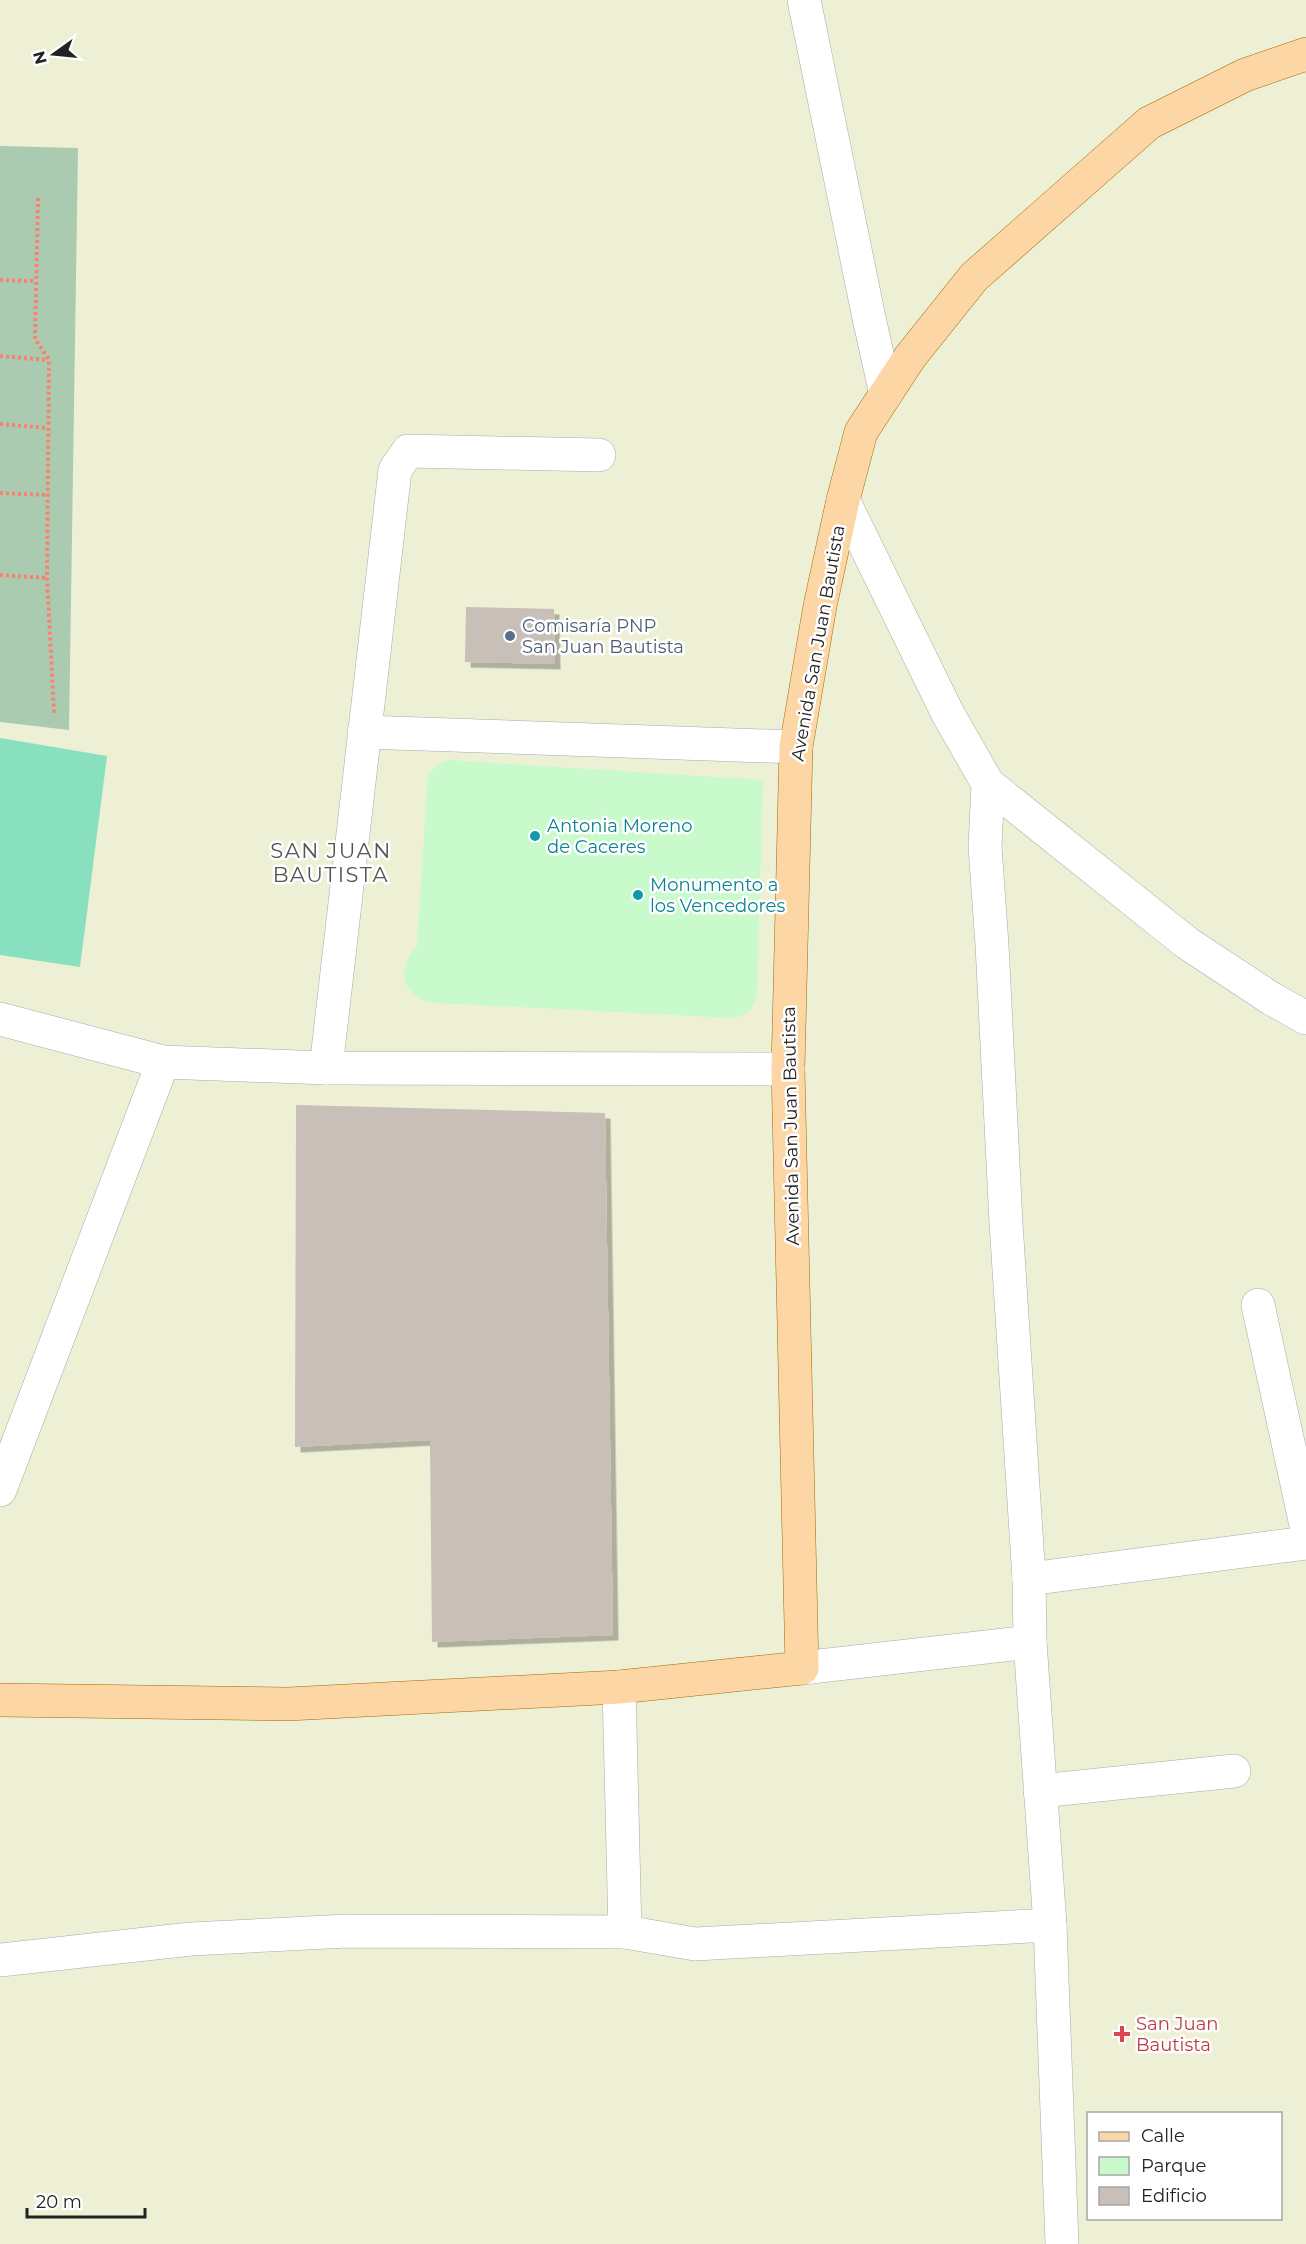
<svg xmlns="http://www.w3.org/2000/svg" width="1306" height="2244" font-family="Montserrat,sans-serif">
	<defs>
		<filter id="shadow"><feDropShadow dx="5.5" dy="5.5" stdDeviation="0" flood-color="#0004"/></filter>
	</defs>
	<rect width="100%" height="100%" fill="#f2efe9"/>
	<!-- farmland -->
	<path fill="#eef0d5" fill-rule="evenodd" d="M0,0H1306V2244H0ZM1088,2114H1280V2218H1088Z"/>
	<!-- cemetery -->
	<polygon fill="#aacbaf" points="0,146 78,148 69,730 0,722"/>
	<!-- park -->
	<path fill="#c8facc" d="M449,760L763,780L757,991C756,1007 748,1016 732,1018L437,1003C403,999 394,970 417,946L428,774L437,765Z"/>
	<!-- pitch -->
	<polygon fill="#88e0be" points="0,738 107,756 80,967 0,955"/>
	<!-- building -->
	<g fill="#c7bfb8" filter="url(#shadow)">
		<polygon points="466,607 554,609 555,664 465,662"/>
		<polygon points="296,1105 605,1113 613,1635 432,1642 430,1440 295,1447"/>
	</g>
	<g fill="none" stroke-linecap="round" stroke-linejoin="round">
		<!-- minor casing -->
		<g stroke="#a9a9a9" stroke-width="34">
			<g id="minor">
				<polyline points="804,0 869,318 886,394"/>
				<polyline points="843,500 948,714 988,784 985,847 992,945 1006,1223 1029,1579 1030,1642 1050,1925 1062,2244"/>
				<polyline points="364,732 796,747"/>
				<polyline points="988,784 1187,943 1272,999 1306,1018"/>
				<polyline points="0,1019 163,1062 326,1068 788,1069"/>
				<polyline points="326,1068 395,470 408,451 599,455"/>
				<polyline points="1258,1305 1306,1525"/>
				<polyline points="0,1490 163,1062"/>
				<polyline points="1029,1579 1306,1543"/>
				<polyline points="802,1668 1030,1642"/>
				<polyline points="619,1687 625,1932"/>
				<polyline points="1040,1791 1234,1771"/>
				<polyline points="0,1960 191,1939 347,1931 625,1932 695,1944 1050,1925"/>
			</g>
		</g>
		<!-- major casing -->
		<g stroke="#a06b00" stroke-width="34">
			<polyline id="major" points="0,1700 288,1704 619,1687 802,1668 788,1069 796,747 820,606 843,500 861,432 910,357 974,277 1149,123 1245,75 1306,54"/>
		</g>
		<!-- path -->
		<g stroke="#fa8072" stroke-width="4" stroke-dasharray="3 3" stroke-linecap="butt">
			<polyline points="38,198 35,339 49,360 47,578 54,713"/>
			<polyline points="0,280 35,281"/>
			<polyline points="0,356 48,360"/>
			<polyline points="0,424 48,428"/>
			<polyline points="0,493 48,495"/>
			<polyline points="0,575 47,578"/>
		</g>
		<!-- minor -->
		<use href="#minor" stroke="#fff" stroke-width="33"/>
		<!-- major -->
		<use href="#major" stroke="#fcd6a4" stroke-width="33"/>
	</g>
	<!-- markers -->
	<circle fill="#5c6f8a" stroke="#fff" stroke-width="2" cx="510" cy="636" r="6"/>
	<g fill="#0f9aa8" stroke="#fff" stroke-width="2">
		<circle cx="535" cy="836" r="6"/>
		<circle cx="638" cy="895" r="6"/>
	</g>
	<path fill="#e0444e" stroke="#fff" stroke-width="2" d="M1119 2025h6v6h6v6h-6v6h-6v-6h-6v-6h6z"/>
	<g text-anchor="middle" stroke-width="5" stroke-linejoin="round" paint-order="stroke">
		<!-- service labels -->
		<g font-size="18" fill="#4e5e75" stroke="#fff" text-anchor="start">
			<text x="522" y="632">Comisaría PNP<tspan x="522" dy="21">San Juan Bautista</tspan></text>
		</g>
		<!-- street labels -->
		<g font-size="18" fill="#222" stroke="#fff">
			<text transform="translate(818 643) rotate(-80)" y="6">Avenida San Juan Bautista</text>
			<text transform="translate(791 1126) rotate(-91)" y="6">Avenida San Juan Bautista</text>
		</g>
		<!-- culture labels -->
		<g font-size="18" fill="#0d838f" stroke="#fff" text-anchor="start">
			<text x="547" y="832">Antonia Moreno<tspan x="547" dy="21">de Caceres</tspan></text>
			<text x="650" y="891">Monumento a<tspan x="650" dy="21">los Vencedores</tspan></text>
		</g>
		<!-- health labels -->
		<g font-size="18" fill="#be3a42" stroke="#fff" text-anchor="start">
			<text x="1136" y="2030">San Juan<tspan x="1136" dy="21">Bautista</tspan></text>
		</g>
		<!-- quarter labels -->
		<g font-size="21" letter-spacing="1.5" fill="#555" stroke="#fff">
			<text x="331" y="858">SAN JUAN<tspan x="331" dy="24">BAUTISTA</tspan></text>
		</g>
	</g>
	<!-- legend -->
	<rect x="1087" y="2112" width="195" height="108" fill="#ffffff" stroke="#a7a7a7" stroke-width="1.5"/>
	<rect x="1099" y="2132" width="30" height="9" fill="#fcd6a4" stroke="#a7a7a7" stroke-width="1.5"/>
	<text x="1141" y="2142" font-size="18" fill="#222222">Calle</text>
	<rect x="1099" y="2157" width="30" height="18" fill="#c8facc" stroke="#a7a7a7" stroke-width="1.5"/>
	<text x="1141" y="2172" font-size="18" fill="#222222">Parque</text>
	<rect x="1099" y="2187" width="30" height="18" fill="#c7bfb8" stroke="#a7a7a7" stroke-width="1.5"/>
	<text x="1141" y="2202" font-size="18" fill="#222222">Edificio</text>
	<!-- north arrow -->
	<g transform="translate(54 54) rotate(255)" stroke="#ffffff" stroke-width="4.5" paint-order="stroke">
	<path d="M0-4.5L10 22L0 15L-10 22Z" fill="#222222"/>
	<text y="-9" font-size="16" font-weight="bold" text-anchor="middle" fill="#222222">N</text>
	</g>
	<!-- scale -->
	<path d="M27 2208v9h118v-9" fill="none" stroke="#222222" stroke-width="3"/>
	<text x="36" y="2208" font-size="18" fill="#222222" stroke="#ffffff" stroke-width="4.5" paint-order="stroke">20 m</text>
</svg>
